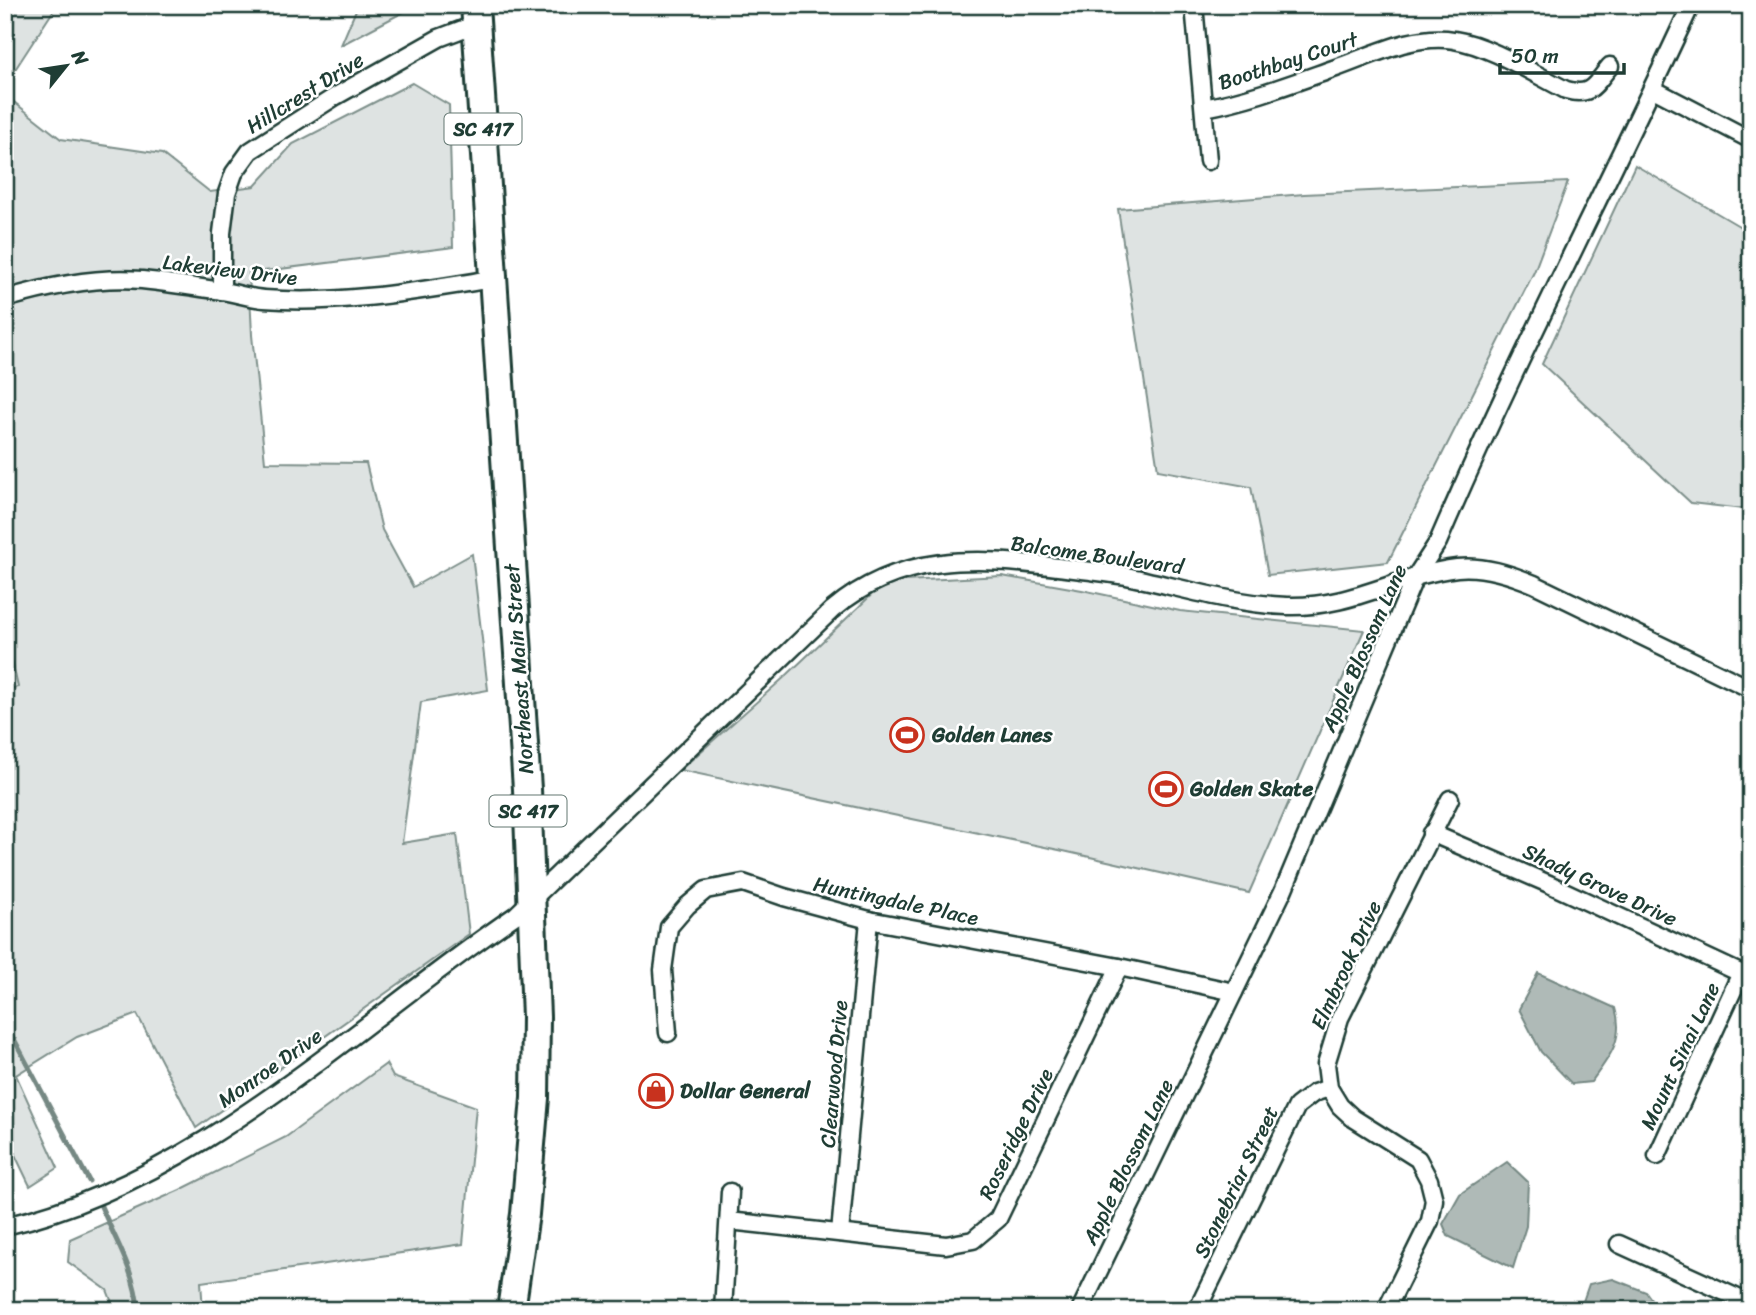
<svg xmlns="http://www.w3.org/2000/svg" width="1756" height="1315" font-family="Sriracha,sans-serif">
	<rect width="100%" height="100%" fill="#fff"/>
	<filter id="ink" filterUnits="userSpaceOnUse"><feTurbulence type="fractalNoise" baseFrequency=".0143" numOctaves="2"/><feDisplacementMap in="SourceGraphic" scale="14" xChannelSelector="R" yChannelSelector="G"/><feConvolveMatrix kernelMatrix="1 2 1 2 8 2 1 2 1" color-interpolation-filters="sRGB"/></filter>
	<g filter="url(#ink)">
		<!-- green -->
		<g fill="#dee3e2" stroke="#7e908b" stroke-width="2">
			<polygon points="5,5 57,5 5,85"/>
			<polygon points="358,5 417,5 341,45"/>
			<polygon points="412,83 449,105 453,247 249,273 252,335 265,462 366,463 382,530 413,587 472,554 488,690 421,702 402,843 457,834 469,934 196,1128 137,1014 77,1037 16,1075 58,1168 30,1186 5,1134 5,690 18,687 5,630 5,95 61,139 162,154 210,192 255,186 293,144"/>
			<polygon points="1635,165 1751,233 1751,510 1691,503 1542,364"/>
			<polygon points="1568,182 1534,272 1388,562 1268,575 1251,487 1158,470 1118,209 1304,194"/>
			<polygon points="1002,576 1082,590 1180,611 1364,630 1249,893 1059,850 680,770 788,674 885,582"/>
			<polygon points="386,1064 393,1077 476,1107 463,1244 201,1282 203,1310 115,1310 107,1290 68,1262 70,1239 180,1190 286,1137"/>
		</g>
		<!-- water -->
		<g fill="#afbab7" stroke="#758883" stroke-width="2">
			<path d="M1538,973L1615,1008C1625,1039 1609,1058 1591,1082L1572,1084L1541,1052L1519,1009Z"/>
			<polygon points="1507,1162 1528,1182 1526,1226 1513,1268 1448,1236 1443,1224 1460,1194"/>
			<polygon points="1613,1279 1646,1292 1659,1310 1580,1310 1589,1284"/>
		</g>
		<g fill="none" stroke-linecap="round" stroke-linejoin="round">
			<!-- stream -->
			<g stroke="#758883" stroke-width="5">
				<polyline points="5,1034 14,1039 89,1181"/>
				<path d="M100,1204C114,1237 136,1273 138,1310"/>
			</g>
			<!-- street casing -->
			<g stroke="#1f3d34" stroke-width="21">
				<g id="street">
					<polyline points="1194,5 1208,161"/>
					<polyline points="1653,89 1751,140"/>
					<path d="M1204,108C1249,100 1293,83 1336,68C1373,55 1415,33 1454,40C1489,45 1534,74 1566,90C1592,97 1594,85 1610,66"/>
					<polyline points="222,291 222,233 227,193 234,173 250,151 336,96 439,38 476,24"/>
					<path d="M5,299C49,286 96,276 142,280C169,283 195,287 222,291C236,293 250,298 264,299C341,305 417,291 492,279"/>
					<polyline points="1431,833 1549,884 1751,978"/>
					<polyline points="668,1033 663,970 669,927 687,906 706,890 743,883 784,897 869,920 1119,967 1234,992"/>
					<polyline points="1657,1156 1741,973"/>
					<polyline points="729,1221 946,1245 973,1240 998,1219 1119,967"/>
					<path d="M5,1226C197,1183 357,1023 516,915L832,610C899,553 975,557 1058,567C1080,570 1104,572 1126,576C1179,587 1233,604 1287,606C1352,608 1398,575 1457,568C1483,565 1510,574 1534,584L1751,689"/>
					<polyline points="840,1233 869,920"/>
					<polyline points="1619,1244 1751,1304"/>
					<polyline points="723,1310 730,1192"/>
					<path d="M1080,1310L1283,891L1414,579L1438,542C1516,360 1608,185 1691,5"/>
					<polyline points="1197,1310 1297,1106 1314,1093 1329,1088"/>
					<polyline points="1386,1310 1430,1221 1434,1200 1429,1180 1418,1159 1353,1118 1340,1106 1329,1088 1326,1064 1340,1018 1450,799"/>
				</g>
			</g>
			<!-- primary casing -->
			<g stroke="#1f3d34" stroke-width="32">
				<polyline id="primary" points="475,5 527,789 536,1017 535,1098 525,1214 511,1310"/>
			</g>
			<!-- street -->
			<use href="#street" stroke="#fff" stroke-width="16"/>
			<!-- primary -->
			<use href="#primary" stroke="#fff" stroke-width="26"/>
		</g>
	</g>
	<!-- icons -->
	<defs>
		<g id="stadium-ring" transform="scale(1.75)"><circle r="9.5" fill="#fff" stroke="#c8321e" stroke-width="1.5"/><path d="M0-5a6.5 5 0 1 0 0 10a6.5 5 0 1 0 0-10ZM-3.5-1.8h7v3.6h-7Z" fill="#c8321e"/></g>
		<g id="shop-ring" transform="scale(1.75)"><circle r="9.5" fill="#fff" stroke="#c8321e" stroke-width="1.5"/><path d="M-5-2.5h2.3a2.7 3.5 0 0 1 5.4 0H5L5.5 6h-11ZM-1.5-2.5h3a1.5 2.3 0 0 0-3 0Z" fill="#c8321e"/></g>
	</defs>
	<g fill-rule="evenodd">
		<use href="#stadium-ring" x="907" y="735"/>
		<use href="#stadium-ring" x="1166" y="789"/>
		<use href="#shop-ring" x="656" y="1091"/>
	</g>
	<g text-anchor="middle" stroke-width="5" stroke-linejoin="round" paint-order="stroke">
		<!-- shield labels -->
		<g fill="#fff" stroke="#627771" stroke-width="2">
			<rect x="444.5" y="113.5" width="77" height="31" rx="5"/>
			<rect x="489.5" y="795.5" width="77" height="31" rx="5"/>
		</g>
		<g font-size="19" font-weight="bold" fill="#1f3d34">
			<text x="483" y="136">SC 417</text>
			<text x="528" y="818">SC 417</text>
		</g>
		<!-- street labels -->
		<g font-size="21" fill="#1f3d34" stroke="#fff">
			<text transform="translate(1288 61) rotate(-18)" y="7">Boothbay Court</text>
			<text transform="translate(305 93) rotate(-32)" y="7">Hillcrest Drive</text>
			<text transform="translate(230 270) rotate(7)" y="7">Lakeview Drive</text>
			<text transform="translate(1097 555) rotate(8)" y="7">Balcome Boulevard</text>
			<text transform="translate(1364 648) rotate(-66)" y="7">Apple Blossom Lane</text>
			<text transform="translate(519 669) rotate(-94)" y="7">Northeast Main Street</text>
			<text transform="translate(1600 885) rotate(25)" y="7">Shady Grove Drive</text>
			<text transform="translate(896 901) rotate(12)" y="7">Huntingdale Place</text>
			<text transform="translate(1346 965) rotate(-65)" y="7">Elmbrook Drive</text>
			<text transform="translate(1680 1056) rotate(-65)" y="7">Mount Sinai Lane</text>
			<text transform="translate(270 1068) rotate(-35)" y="7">Monroe Drive</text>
			<text transform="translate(834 1074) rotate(-85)" y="7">Clearwood Drive</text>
			<text transform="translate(1016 1134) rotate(-64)" y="7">Roseridge Drive</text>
			<text transform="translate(1128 1162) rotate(-64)" y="7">Apple Blossom Lane</text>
			<text transform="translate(1236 1182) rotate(-64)" y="7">Stonebriar Street</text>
		</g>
		<!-- poi labels -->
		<g font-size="21" font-weight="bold" fill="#1f3d34" stroke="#fff" text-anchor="start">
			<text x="932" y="742">Golden Lanes</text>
			<text x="1190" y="796">Golden Skate</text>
			<text x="680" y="1098">Dollar General</text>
		</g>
	</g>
	<!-- margin -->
	<rect width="1756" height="1315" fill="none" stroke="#fff" stroke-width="28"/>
	<rect x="14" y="14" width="1728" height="1287" fill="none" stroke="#1f3d34" stroke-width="2.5" filter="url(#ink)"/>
	<!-- north arrow -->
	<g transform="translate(66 66) rotate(60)" stroke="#ffffff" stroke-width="5" paint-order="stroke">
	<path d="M0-5L12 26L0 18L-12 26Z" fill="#1f3d34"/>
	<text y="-10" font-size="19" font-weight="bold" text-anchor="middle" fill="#1f3d34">N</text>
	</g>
	<!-- scale -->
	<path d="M1500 63v10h124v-10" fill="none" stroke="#1f3d34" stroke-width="3.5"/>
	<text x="1511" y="63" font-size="21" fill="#1f3d34" stroke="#ffffff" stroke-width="5" paint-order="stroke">50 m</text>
</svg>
